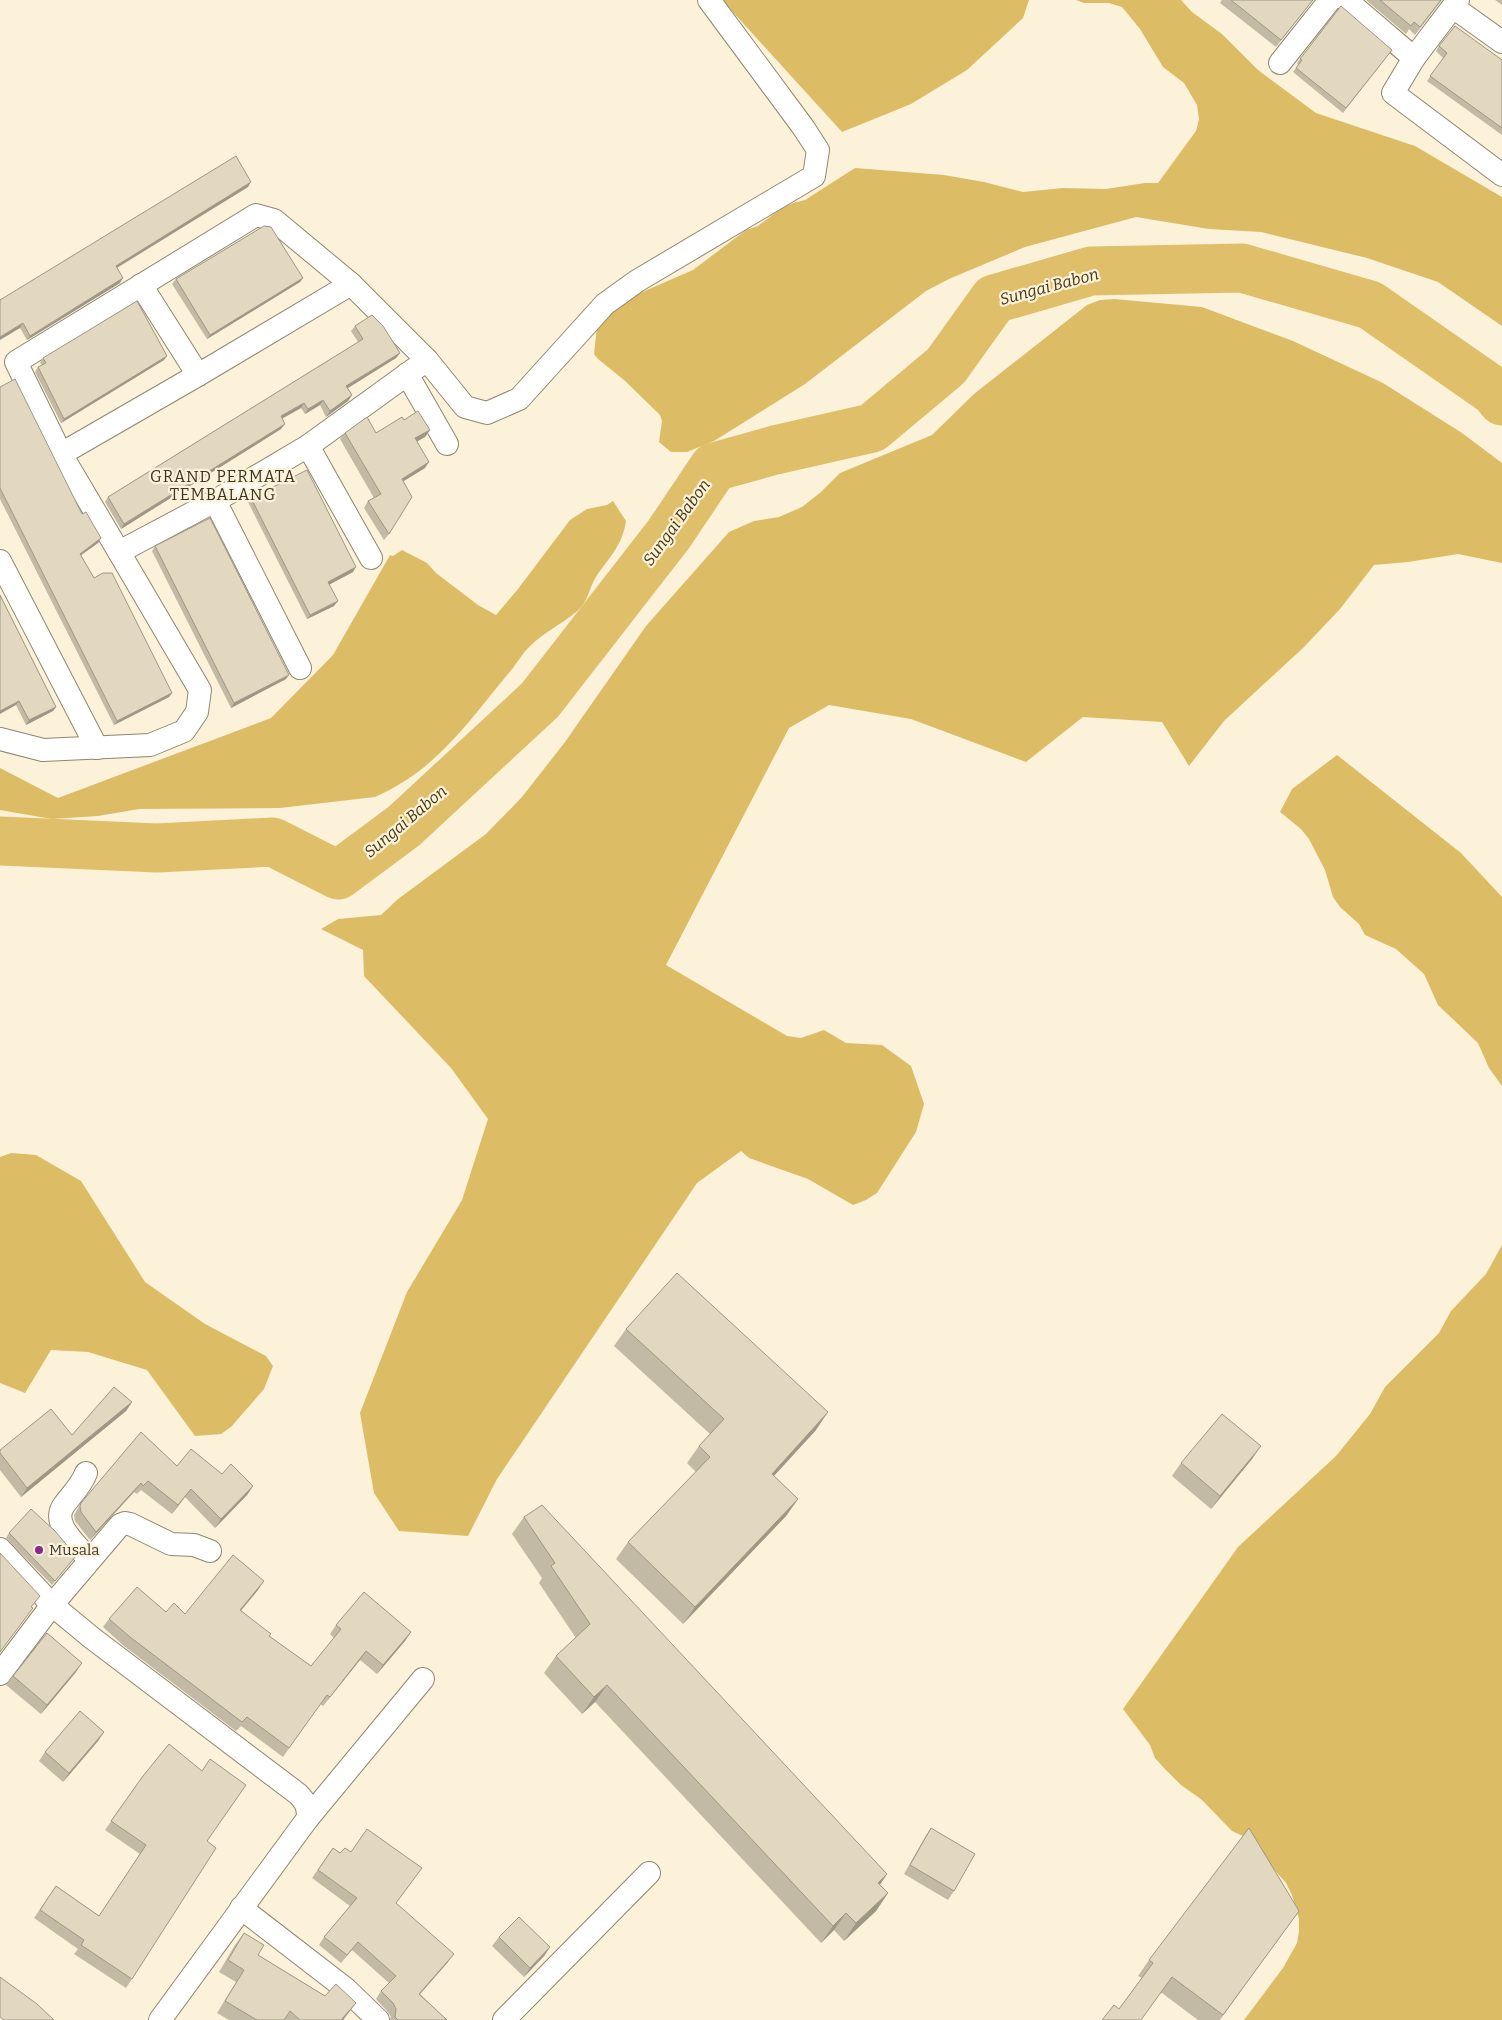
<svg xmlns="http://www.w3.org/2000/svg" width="1502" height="2020" font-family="Bitter,serif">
	<rect width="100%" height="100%" fill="#fcf2d9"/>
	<!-- forest -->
	<g fill="#ddbc66">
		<polygon points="722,0 1029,0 1023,18 967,70 911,104 842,132"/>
		<polygon points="1076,0 1181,0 1192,12 1222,34 1258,70 1316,113 1415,146 1502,197 1502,326 1438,282 1367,258 1261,232 1209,229 1136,217 1025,247 949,279 926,291 805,384 714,441 687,452 671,452 659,442 662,421 660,415 624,380 598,359 594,354 597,327 606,316 640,293 693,270 746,230 758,226 780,209 793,203 805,200 855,168 944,175 984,182 1023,192 1063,188 1106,189 1145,183 1158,183 1196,131 1199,119 1197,105 1184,83 1163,67 1140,29 1122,7 1109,3 1084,3"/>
		<polygon points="1114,299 1202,307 1293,341 1383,383 1462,433 1502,463 1502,563 1458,554 1408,562 1374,565 1340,609 1304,647 1224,721 1189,766 1162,722 1083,717 1026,762 911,719 829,705 789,728 666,965 787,1036 801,1038 824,1030 846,1043 882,1045 911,1066 924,1104 916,1132 877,1193 866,1200 853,1205 808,1179 749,1158 741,1151 697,1183 497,1479 468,1536 399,1531 374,1493 360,1413 407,1292 462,1200 488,1119 451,1068 364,976 363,950 321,929 338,919 381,915 398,899 486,834 522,797 565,742 646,626 729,532 754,521 779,517 802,507 821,492 840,473 932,435 974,394 1087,305 1100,300"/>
		<path d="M613,501L626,521C622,547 609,557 596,577C588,590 589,602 575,613C560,625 543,633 529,647C523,653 518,661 513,668C470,719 439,769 375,797L280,808L139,809L98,816L52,819L0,810V768L58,798L271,718L333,655L390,555L393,556L402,550L427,563L436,573L478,605L496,615L518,589L570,520L587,509L607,505Z"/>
		<polygon points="1337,755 1461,853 1502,897 1502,1086 1489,1068 1478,1043 1438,1005 1424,974 1396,949 1365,935 1359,924 1340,907 1333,897 1325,870 1309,839 1301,829 1280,812 1292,789"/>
		<polygon points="11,1153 36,1155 81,1181 145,1282 205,1324 266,1356 273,1366 264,1389 231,1427 221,1434 195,1436 147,1370 88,1352 51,1350 25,1393 0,1383 0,1157"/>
		<polygon points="1502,1245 1502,2020 1244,2020 1283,1968 1297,1943 1299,1931 1299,1919 1292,1895 1286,1883 1269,1864 1256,1842 1232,1831 1202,1800 1181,1785 1163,1767 1155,1758 1150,1745 1123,1709 1238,1547 1336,1456 1370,1414 1385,1387 1439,1333 1451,1311 1486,1274"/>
	</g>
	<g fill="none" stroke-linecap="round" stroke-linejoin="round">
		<!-- river -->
		<polyline stroke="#e0bf6a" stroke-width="49" points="0,841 157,848 273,842 338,875 404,826 540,700 669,534 714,467 775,450 872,428 946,366 994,299 1091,271 1242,268 1370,305 1495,392 1502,401"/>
		<!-- street casing -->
		<g stroke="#8f866f" stroke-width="24">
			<g id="street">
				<polyline points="1346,0 1414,58 1458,0"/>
				<polyline points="1453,7 1502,42"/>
				<polyline points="1414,58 1393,93 1502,175"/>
				<polyline points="1280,63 1330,0"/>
				<polyline points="351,284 274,220 256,215 16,362 61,454 119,552 215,501 308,446 427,360"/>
				<polyline points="141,285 198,375"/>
				<polyline points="407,374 447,444"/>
				<polyline points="308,446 371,558"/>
				<polyline points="61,454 198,375 351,284 427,360 465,407 487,413 519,399 605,304 637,281 814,176 818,150 803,127 709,0"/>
				<polyline points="215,501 300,668"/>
				<polyline points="0,561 97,748"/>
				<polyline points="0,739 43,750 150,745 184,731 197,712 200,690 119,552"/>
				<path d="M86,1473C81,1486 72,1494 64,1505C50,1524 78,1545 89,1560"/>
				<path d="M0,1549L52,1605L92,1638L298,1794C306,1802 308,1807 308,1818L160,2020"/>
				<polyline points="0,1674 52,1605 120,1525 125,1523 130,1524 171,1544 194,1545 210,1551"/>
				<polyline points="308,1818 423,1679"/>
				<polyline points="241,1908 346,1989 378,2020"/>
				<polyline points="504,2020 649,1873"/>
			</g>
		</g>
		<!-- street -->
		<use href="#street" stroke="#fff" stroke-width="22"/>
	</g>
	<!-- wall -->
	<g fill="#c2baa5">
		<polygon points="1222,0 1313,0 1276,47 1220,3"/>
		<polygon points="1366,0 1442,0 1415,35 1409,29 1406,34"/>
		<polygon points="1495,0 1502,0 1502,5"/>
		<polygon points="1439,46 1502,60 1502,135 1427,81 1443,58 1436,51"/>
		<polygon points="1392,50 1343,113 1293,72 1298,65 1297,63 1300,59"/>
		<polygon points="248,187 117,268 120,283 27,340 20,328 0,300"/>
		<polygon points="303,278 300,282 207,339 172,284 176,279"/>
		<polygon points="355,326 400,353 396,358 348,388 352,395 348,401 326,417 320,405 305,414 301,408 282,419 281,429 121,529 105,502 108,497 358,342 351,331"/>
		<polygon points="43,358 164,360 61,423 35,372 38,367 42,365 40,363"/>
		<polygon points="0,387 82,514 101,538 98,543 81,555 94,578 172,693 169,697 114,725 0,499"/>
		<polygon points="404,420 430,430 425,437 417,441 425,468 404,481 389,534 384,540 364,508 368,501 374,498 340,439 345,433 376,433"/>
		<polygon points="251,498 353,572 329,584 334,606 307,619 248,502"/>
		<polygon points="155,546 286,679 231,708 152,551"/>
		<polygon points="0,595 56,707 53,711 26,725 16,705"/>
		<polygon points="626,1329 816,1430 774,1476 798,1499 786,1516 683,1624 616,1559 628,1542 696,1472 687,1463 699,1446 710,1434 614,1346"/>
		<polygon points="132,1402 126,1411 21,1497 0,1470 0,1450 72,1435"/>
		<polygon points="1252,1459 1211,1509 1172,1476 1181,1463"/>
		<polygon points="177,1466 222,1474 253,1486 247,1495 215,1528 185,1497 172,1514 141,1490 137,1494 134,1492 90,1540 75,1521 74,1515 81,1503"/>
		<polygon points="524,1517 887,1874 880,1885 888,1893 876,1911 844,1941 834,1930 821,1943 595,1702 582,1714 544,1673 556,1656 576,1638 539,1583 542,1578 512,1534"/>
		<polygon points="9,1533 76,1556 52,1585 6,1538"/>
		<polygon points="258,1590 241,1610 269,1636 311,1666 334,1638 330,1634 336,1625 411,1632 405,1641 377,1674 360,1660 323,1706 320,1704 283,1757 241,1726 236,1731 124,1646 103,1627 109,1619 166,1612 185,1614"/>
		<polygon points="76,1672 41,1714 6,1685 13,1676"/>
		<polygon points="104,1732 98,1741 63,1782 39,1761 45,1752"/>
		<polygon points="143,1776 207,1841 132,1979 126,1988 74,1954 78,1949 34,1918 56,1886 99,1916 140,1854 105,1830"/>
		<polygon points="931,1828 954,1891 948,1900 904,1874 925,1837"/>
		<polygon points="333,1848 340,1853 396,1903 448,1962 420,1994 447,2020 390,2020 391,2017 387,2011 376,1999 381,1991 389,1983 352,1950 341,1963 319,1945 324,1937 350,1906 312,1878"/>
		<polygon points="1288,1926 1220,2020 1198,2020 1162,1993 1119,2009 1142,1978 1138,1976 1149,1960"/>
		<polygon points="244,1933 258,1955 325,1996 356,2003 343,2020 229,2020 217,2013 236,1982 219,1972 235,1945"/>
		<polygon points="499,1937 550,1947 544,1956 524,1977 492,1946"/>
	</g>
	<!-- shaded-wall -->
	<g fill="#9e9786">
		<polygon points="251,182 248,187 113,270 116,266"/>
		<polygon points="123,278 120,283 27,340 30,336"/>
		<polygon points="303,278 300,282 207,339 210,335"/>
		<polygon points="23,323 20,328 0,340 0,337"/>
		<polygon points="400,353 396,358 343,391 346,386"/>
		<polygon points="167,356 164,360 61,423 64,419"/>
		<polygon points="352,395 348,401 326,417 330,411"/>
		<polygon points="323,400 320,405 305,414 308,409"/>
		<polygon points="304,403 301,408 277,421 281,416"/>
		<polygon points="285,424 281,429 121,529 124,524"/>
		<polygon points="430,430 425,437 411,445 415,438"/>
		<polygon points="429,462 425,468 397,485 402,479"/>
		<polygon points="101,538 98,543 77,558 80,554"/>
		<polygon points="356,567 353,572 325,587 328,582"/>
		<polygon points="338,601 334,606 307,619 310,615"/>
		<polygon points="289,675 286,679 231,708 234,703"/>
		<polygon points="172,693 169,697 114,725 117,721"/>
		<polygon points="19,701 16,705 0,714 0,711"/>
		<polygon points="56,707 53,711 26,725 29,720"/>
		<polygon points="132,1402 126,1411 21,1497 27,1488"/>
		<polygon points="828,1412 816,1430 760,1491 772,1474"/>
		<polygon points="1261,1446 1252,1459 1211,1509 1220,1496"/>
		<polygon points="141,1483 134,1492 90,1540 96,1532"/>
		<polygon points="253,1486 247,1495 215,1528 221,1519"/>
		<polygon points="191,1489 185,1497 172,1514 178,1505"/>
		<polygon points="798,1499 786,1516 683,1624 695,1607"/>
		<polygon points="264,1581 258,1590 234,1619 240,1610"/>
		<polygon points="411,1632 405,1641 377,1674 383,1665"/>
		<polygon points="366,1651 360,1660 323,1706 330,1697"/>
		<polygon points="82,1663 76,1672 41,1714 47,1705"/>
		<polygon points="607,1685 595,1702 582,1714 594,1697"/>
		<polygon points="104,1732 98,1741 63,1782 69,1773"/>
		<polygon points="887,1874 875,1892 878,1883"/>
		<polygon points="888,1893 876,1911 844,1941 856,1923"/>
		<polygon points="846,1913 834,1930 821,1943 833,1926"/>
		<polygon points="550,1947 544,1956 524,1977 530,1968"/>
		<polygon points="454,1954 448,1962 413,2002 419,1994"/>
		<polygon points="356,2003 343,2020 341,2020"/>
	</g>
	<!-- building -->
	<g fill="#e2d8c0" stroke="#9e9786">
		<polygon points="1231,0 1313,0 1281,40"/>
		<polygon points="1380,0 1441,0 1420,27 1414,22 1411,26"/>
		<polygon points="1341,6 1392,50 1346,108 1296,68 1302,60 1300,59"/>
		<polygon points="1455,26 1502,60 1502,128 1430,76 1447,53 1439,46"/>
		<polygon points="236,156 251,182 116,266 123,278 30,336 23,323 0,337 0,300"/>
		<polygon points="264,226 271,227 303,278 210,335 176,279"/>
		<polygon points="137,301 167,356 64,419 38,367 46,363 43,358"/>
		<polygon points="372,315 383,326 400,353 346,386 352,395 330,411 323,400 308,409 304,403 281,416 285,424 124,524 108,497 363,339 355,326"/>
		<polygon points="15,379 82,514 86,512 101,538 80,554 94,578 103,573 112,573 172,693 117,721 0,488 0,387"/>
		<polygon points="418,411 430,430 415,438 429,462 402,479 412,497 389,534 368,501 381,494 345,433 367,417 376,433 402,417 404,420"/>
		<polygon points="307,470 356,567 328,582 338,601 310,615 251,498"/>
		<polygon points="210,518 289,675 234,703 155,546"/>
		<polygon points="0,595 56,707 29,720 19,701 0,711"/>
		<polygon points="677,1273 828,1412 772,1474 798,1499 695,1607 628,1542 710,1457 699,1446 724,1419 626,1329"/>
		<polygon points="114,1387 132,1402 27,1488 0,1453 0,1450 51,1409 72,1435"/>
		<polygon points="1222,1414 1261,1446 1220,1496 1181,1463"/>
		<polygon points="141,1432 177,1466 191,1449 222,1474 231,1464 253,1486 221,1519 191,1489 178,1505 148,1481 143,1486 141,1483 96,1532 81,1512 80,1506 81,1503"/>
		<polygon points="542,1505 887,1874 878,1883 888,1893 856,1923 846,1913 833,1926 607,1685 594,1697 556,1656 590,1624 551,1566 555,1563 524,1517"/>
		<polygon points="31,1509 55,1531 76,1556 55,1581 9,1533"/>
		<polygon points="0,1553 40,1596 31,1607 33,1608 0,1652"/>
		<polygon points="233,1555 264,1581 240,1610 271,1634 269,1636 311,1666 341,1629 336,1625 364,1592 411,1632 383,1665 366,1651 330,1697 327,1695 289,1748 247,1717 242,1722 130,1637 109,1619 137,1587 166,1612 174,1603 185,1614"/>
		<polygon points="47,1633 82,1663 47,1705 13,1676"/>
		<polygon points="80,1711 104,1732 69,1773 45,1752"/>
		<polygon points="169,1744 202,1771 210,1759 246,1785 207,1841 216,1848 132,1979 81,1945 84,1940 40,1910 56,1886 99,1916 146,1845 111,1821 143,1776"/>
		<polygon points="931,1828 975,1854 954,1891 910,1865"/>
		<polygon points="1249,1828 1299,1911 1223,2015 1172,1977 1141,2020 1102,2020 1114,2005 1119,2009 1153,1963 1149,1960"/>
		<polygon points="367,1829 422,1868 396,1903 454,1954 419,1994 447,2020 398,2020 395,2017 396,2009 393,2003 381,1991 396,1976 358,1942 347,1955 324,1937 357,1898 318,1870 333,1848 340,1853 345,1848 351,1852"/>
		<polygon points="519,1917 550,1947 530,1968 499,1937"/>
		<polygon points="244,1933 264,1945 258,1955 325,1996 336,1984 356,2003 341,2020 300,2020 290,2011 284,2020 257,2020 225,2001 244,1970 228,1960"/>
		<polygon points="0,1977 37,2004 54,2020 4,2020 0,2017"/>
	</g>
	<!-- markers -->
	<circle fill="#89278f" stroke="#fcf2d9" stroke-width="2" cx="39" cy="1550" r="5"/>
	<g text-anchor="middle" stroke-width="4.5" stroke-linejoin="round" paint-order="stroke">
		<!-- poi labels -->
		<g font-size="15" fill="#3f3b32" stroke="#fcf2d9" text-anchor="start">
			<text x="49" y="1555">Musala</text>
		</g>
		<!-- water labels -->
		<g font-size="16" font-style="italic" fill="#433610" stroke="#fcf2d9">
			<text transform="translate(1049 286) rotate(-15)" y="6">Sungai Babon</text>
			<text transform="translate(676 522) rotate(-54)" y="6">Sungai Babon</text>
			<text transform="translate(405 821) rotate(-40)" y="6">Sungai Babon</text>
		</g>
		<!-- neighbourhood labels -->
		<g font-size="16" letter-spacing="1" fill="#3c3421" stroke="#fcf2d9">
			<text x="223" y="482">GRAND PERMATA<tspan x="223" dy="18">TEMBALANG</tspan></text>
		</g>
	</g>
</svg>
